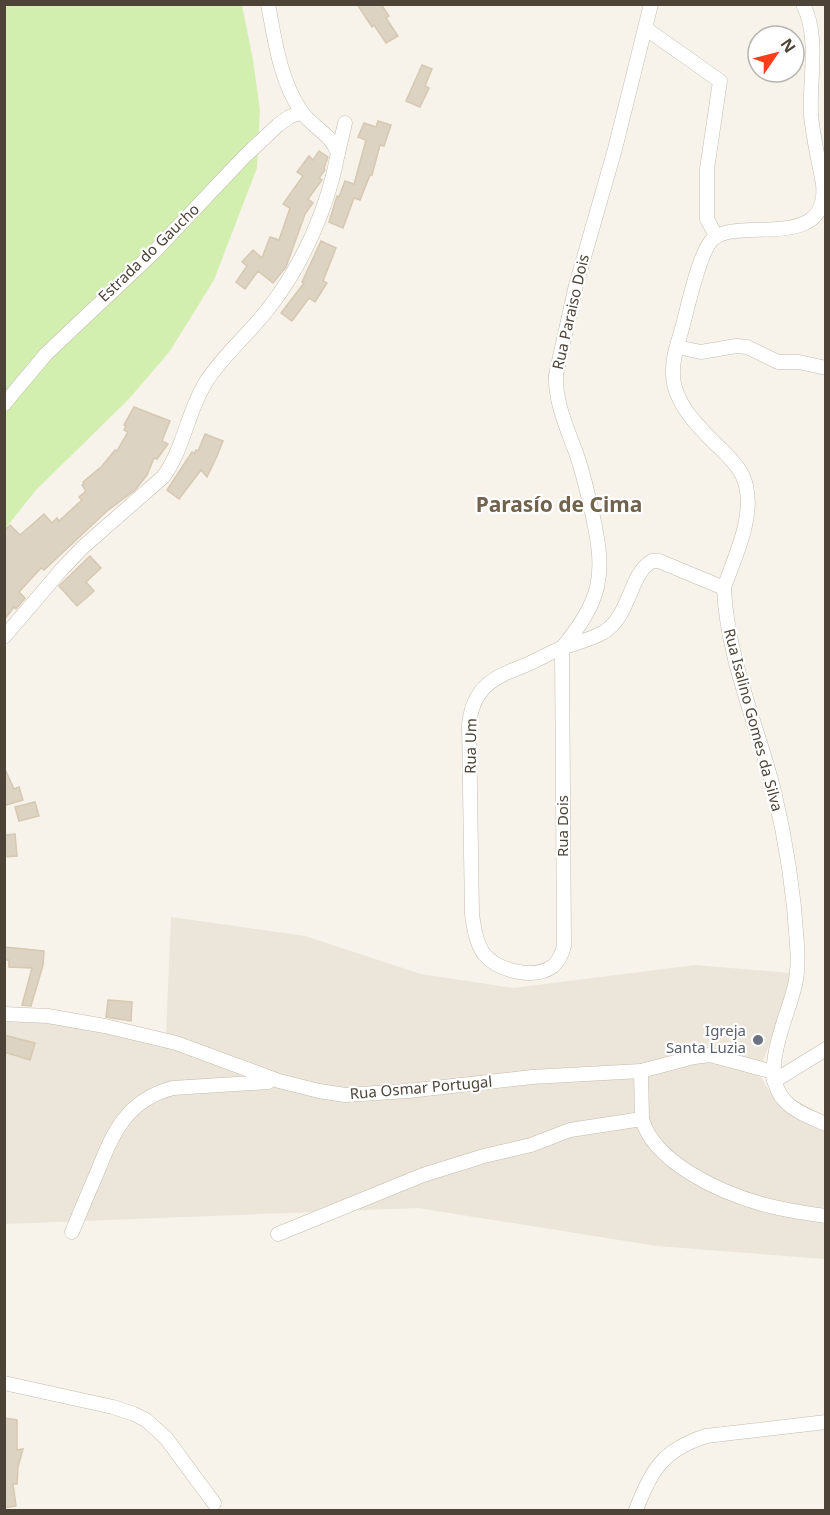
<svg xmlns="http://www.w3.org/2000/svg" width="830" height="1515" font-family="'Noto Sans',sans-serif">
	<rect width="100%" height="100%" fill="#f7f3eb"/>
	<!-- residential -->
	<polygon fill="#ebe6d9" points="171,917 305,936 421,974 513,988 695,965 791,973 778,1022 758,1073 778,1104 825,1129 825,1259 657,1246 418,1208 5,1224 5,1015 166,1035"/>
	<!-- green -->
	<polygon fill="#d2efb0" points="5,5 242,5 253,60 260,110 257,168 214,280 170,351 129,399 36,490 5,529"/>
	<!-- building -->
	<g fill="#ddd3c2" stroke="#d6c8b1" stroke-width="1.5">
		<polygon points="357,4 381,4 389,16 386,18 398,36 386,43 374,25 372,27"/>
		<polygon points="422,65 432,69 425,86 429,88 420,107 406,101"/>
		<polygon points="378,121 391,125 384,146 380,145 372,175 370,175 360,200 354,198 343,228 329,222 337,196 339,197 345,181 354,184 366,140 358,137 364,123 376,127"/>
		<polygon points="319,151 328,157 324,168 325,170 319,178 322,180 308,199 313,203 305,214 286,267 273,283 258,271 245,289 236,282 247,266 242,262 253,250 262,258 270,237 279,240 290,208 283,204 303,176 297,172 309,156 313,160"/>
		<polygon points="321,241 336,248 323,281 327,283 315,302 309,298 292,321 281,313 304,283 302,282"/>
		<polygon points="134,407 170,421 162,441 168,444 157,459 154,458 147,475 135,490 107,511 44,570 41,568 19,592 25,598 16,609 14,607 4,620 4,531 10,525 20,535 44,514 52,523 57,518 59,521 82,500 79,497 86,491 82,485 84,483 83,482 102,466 115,450 117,451 128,432 124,430 126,426 124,425"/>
		<polygon points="205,434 223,441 217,456 207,477 201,470 179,499 167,490 192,452 194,454 196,450 198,451"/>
		<polygon points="90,556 101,568 86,582 94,591 77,606 59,586"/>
		<polygon points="4,767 14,789 19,787 23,800 6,805 4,799"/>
		<polygon points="35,802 39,816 19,821 15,807"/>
		<polygon points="15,834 17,856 4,857 4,835"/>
		<polygon points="4,947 44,951 43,965 31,1006 22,1005 32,968 9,967 9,960 4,960"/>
		<polygon points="108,1000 132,1002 131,1021 106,1017"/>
		<polygon points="4,1035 35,1043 30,1060 4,1052"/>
		<polygon points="4,1418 17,1420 17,1450 23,1449 18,1467 17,1484 13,1484 16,1506 4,1508"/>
	</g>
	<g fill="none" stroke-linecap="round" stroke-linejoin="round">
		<!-- minor casing -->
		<g stroke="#c4bcac" stroke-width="15">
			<g id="minor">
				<path d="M651,4L615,149L576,285L556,375C555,401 566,426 575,450C583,471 588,494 593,517C606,576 601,601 562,648L564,946C562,954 559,961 553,966C535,980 498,971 484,954C476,943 474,928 472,914L469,725C473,685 495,677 528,664C539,659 550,653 561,648C576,643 590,640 604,632C631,615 629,574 652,561H659L724,588"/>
				<path d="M803,4C820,38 809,79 811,115C813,138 819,161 823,184C830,253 738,216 713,239C700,250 688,306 683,325C679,340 672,357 673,374C673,403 701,430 721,449C732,460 743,471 746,486C754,519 734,558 724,588C727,658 757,724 774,791C786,841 794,893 797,944C798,958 798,972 795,985C788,1018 757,1074 786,1102C796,1112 812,1118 826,1124"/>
				<polyline points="645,28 720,81 707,169 707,219 716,236"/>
				<polyline points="338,153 345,123"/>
				<polyline points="677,347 701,352 736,346 747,347 778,362 799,362 826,368"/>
				<polyline points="4,404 46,354 154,252 243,158 278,125 289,117 302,112"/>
				<path d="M4,637L62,569L83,547L163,477C184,449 187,412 206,382C223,355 248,335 268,309C302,266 328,208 338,153C331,134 312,127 301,111C280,80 275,41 268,4"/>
				<polyline points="4,1014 48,1016 105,1026 176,1043 279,1081 319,1091 345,1095 408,1091 532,1077 641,1071 694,1057 710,1055 773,1072"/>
				<polyline points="774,1081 826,1049"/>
				<path d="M642,1119C654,1163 722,1193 762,1204C783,1210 804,1213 826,1216"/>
				<path d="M72,1232C80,1213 88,1193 97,1173C113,1132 127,1100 173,1088L268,1082"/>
				<polyline points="278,1234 423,1175 484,1156 531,1145 570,1130 642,1119 641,1071"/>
				<polyline points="4,1383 113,1407 134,1414 146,1420 166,1438 214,1503"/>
				<path d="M636,1510C651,1470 663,1450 706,1436L826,1422"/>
			</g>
		</g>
		<!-- minor -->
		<use href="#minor" stroke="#fff" stroke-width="14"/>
	</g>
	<!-- markers -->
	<circle fill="#6b7280" stroke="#fff" stroke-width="2" cx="758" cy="1040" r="6"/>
	<g text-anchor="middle" stroke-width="4.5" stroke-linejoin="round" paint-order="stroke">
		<!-- street labels -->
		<g font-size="15" fill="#4d4437" stroke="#fff">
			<text transform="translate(149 253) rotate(-44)" y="5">Estrada do Gaucho</text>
			<text transform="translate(571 312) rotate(-77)" y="5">Rua Paraiso Dois</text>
			<text transform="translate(753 720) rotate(75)" y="5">Rua Isalino Gomes da Silva</text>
			<text transform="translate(471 746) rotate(-89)" y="5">Rua Um</text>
			<text transform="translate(563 826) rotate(-90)" y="5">Rua Dois</text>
			<text transform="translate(421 1088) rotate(-5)" y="5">Rua Osmar Portugal</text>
		</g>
		<!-- worship labels -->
		<g font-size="15" fill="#5b616d" stroke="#fff" text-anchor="end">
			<text x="746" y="1036">Igreja<tspan x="746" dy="17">Santa Luzia</tspan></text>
		</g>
		<!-- district labels -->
		<g font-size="21" font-weight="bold" fill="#71634d" stroke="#fff">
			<text x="559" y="512">Parasío de Cima</text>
		</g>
	</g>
	<!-- border -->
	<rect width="830" height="1515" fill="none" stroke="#4d4437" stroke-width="12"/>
	<!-- north arrow -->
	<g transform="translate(776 54) rotate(55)"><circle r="28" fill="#ffffff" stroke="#b8b4af" stroke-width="1.5"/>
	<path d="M0-4.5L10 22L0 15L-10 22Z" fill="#ff3e1a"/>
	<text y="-9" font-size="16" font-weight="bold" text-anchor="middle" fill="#4d4437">N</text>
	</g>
</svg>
